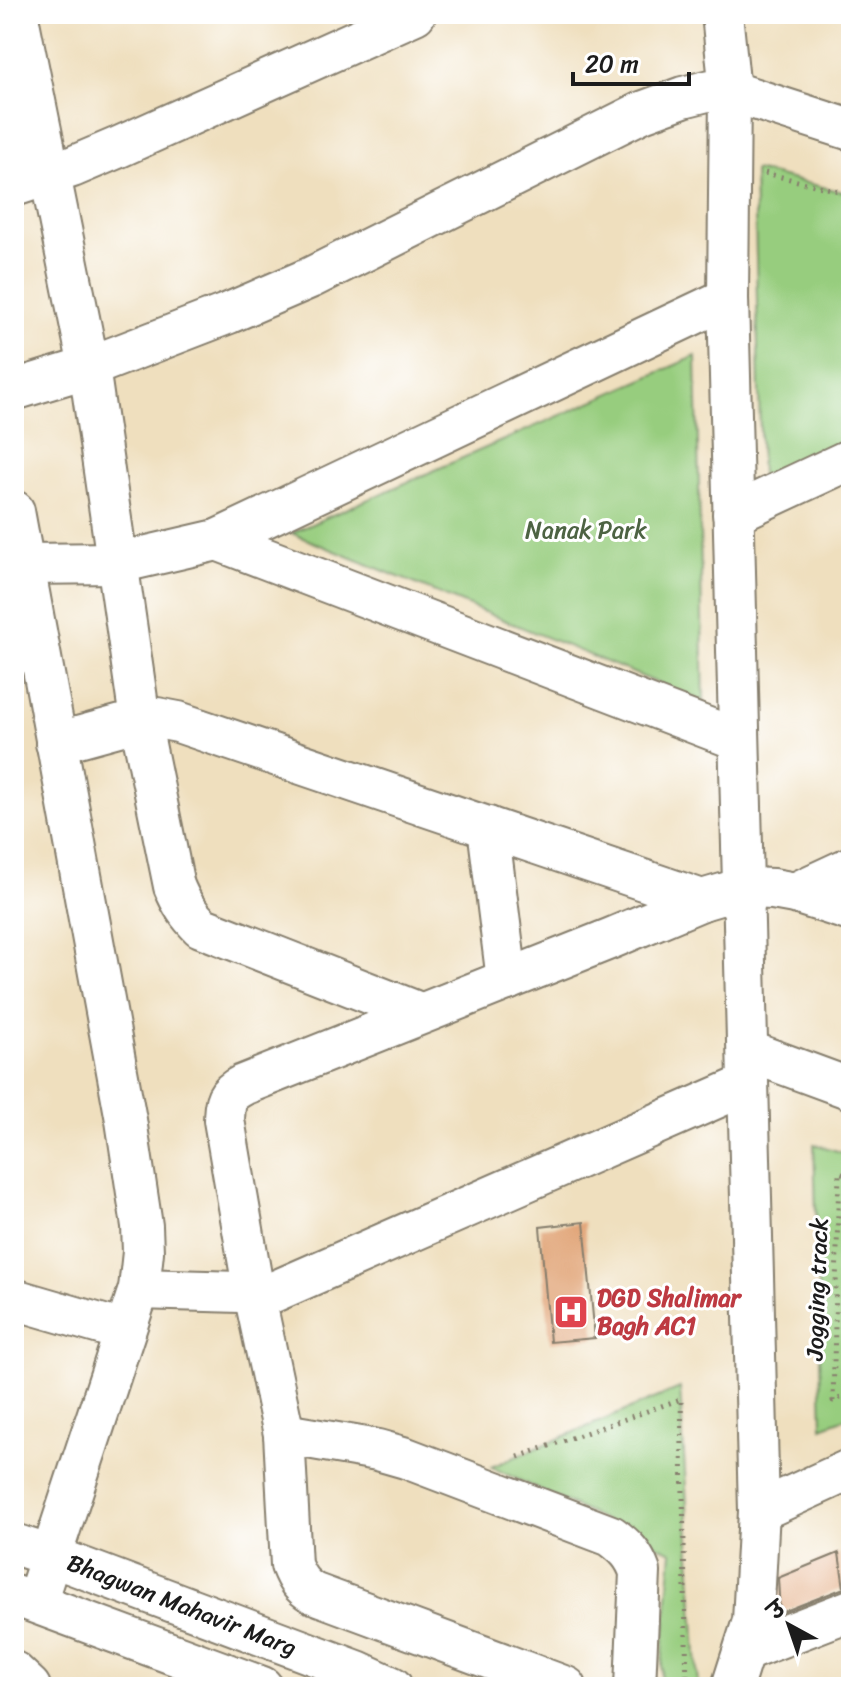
<svg xmlns="http://www.w3.org/2000/svg" width="865" height="1701" font-family="Sriracha,'Playpen Sans Deva',sans-serif">
	<rect width="100%" height="100%" fill="#fff"/>
	<filter id="ink" filterUnits="userSpaceOnUse"><feTurbulence type="fractalNoise" baseFrequency=".0125" numOctaves="2"/><feDisplacementMap in="SourceGraphic" scale="16" xChannelSelector="R" yChannelSelector="G"/><feConvolveMatrix kernelMatrix="1 2 1 2 8 2 1 2 1" color-interpolation-filters="sRGB"/></filter>
	<filter id="wash" filterUnits="userSpaceOnUse"><feTurbulence type="fractalNoise" baseFrequency=".006" numOctaves="4" result="noise"/><feDisplacementMap in="SourceGraphic" scale="32" xChannelSelector="R" yChannelSelector="G"/><feGaussianBlur stdDeviation="1.8" result="paint"/><feColorMatrix in="noise" values="0 0 0 0 0 0 0 0 0 0 0 0 0 0 0 0 0 1.4 0 .05"/><feComposite in="paint" operator="in"/></filter>
	<g filter="url(#wash)">
		<rect width="100%" height="100%" fill="#efdfbe"/>
		<!-- green -->
		<g fill="#97cd7e" stroke="#5a744d" stroke-width="2">
			<polygon points="754,170 851,194 851,439 761,480"/>
			<polygon points="696,356 704,702 291,533"/>
			<polygon points="814,1144 851,1155 851,1416 822,1427"/>
			<polygon points="680,1388 698,1687 660,1687 672,1552 491,1467"/>
		</g>
		<g id="blocks">
			<!-- building -->
			<g fill="#e2a77c">
				<polygon points="584,1222 595,1338 550,1342 540,1227"/>
				<polygon points="839,1553 844,1588 780,1613 778,1578"/>
			</g>
		</g>
	</g>
	<g filter="url(#ink)">
		<use href="#blocks" fill-opacity="0" stroke="#867e6d" stroke-width="2"/>
		<g fill="none" stroke-linecap="round" stroke-linejoin="round">
			<!-- minor casing -->
			<g stroke="#867e6d" stroke-width="44">
				<g id="minor">
					<path d="M19,14V22L89,367L140,720L174,886C181,903 188,914 201,927L420,1013"/>
					<polyline points="722,14 730,91 728,298 759,1511 753,1621 732,1687"/>
					<polyline points="14,186 72,167 119,147 415,14"/>
					<polyline points="14,390 89,367 229,313 310,278 642,112 683,97 711,90 730,91 851,130"/>
					<polyline points="14,511 126,1120 142,1226 143,1252 139,1289 36,1602"/>
					<polyline points="733,514 851,459"/>
					<polyline points="217,540 739,740"/>
					<polyline points="24,564 118,563 217,540 728,298"/>
					<polyline points="56,743 140,720 157,718 178,722 702,900"/>
					<polyline points="488,827 507,980"/>
					<polyline points="795,893 851,867"/>
					<polyline points="748,1051 851,1089"/>
					<polyline points="139,1289 271,1293 748,1084"/>
					<polyline points="14,1299 124,1331"/>
					<path d="M284,1434L378,1450L406,1458L611,1536C626,1547 634,1555 640,1572L635,1687"/>
					<polyline points="759,1511 851,1469"/>
					<polyline points="14,1544 51,1556 357,1671 392,1687"/>
					<polyline points="14,1595 262,1687"/>
					<polyline points="745,1651 851,1610"/>
					<polyline points="14,1672 30,1687"/>
					<path d="M566,1687L313,1593C301,1586 296,1578 291,1565L284,1434L254,1293L224,1120C225,1101 225,1094 243,1085L612,938L702,900L743,888L773,889L795,893L851,911"/>
				</g>
			</g>
			<!-- path -->
			<g stroke="#867e6d" stroke-width="5" stroke-dasharray="2 6" stroke-linecap="butt">
				<polyline points="765,173 851,194"/>
				<polyline points="851,1176 839,1172 833,1401 851,1394"/>
				<polyline points="518,1457 681,1399 687,1687"/>
			</g>
			<!-- minor -->
			<use href="#minor" stroke="#fff" stroke-width="40"/>
		</g>
	</g>
	<!-- icons -->
	<defs>
		<g id="hospital-square" transform="scale(1.8)"><rect x="-9" y="-9" width="18" height="18" rx="4" fill="#e0444e" stroke="#fff"/><path d="M-5-5h3v3.5h4V-5h3V5h-3V1.5h-4V5h-3Z" fill="#fff"/></g>
	</defs>
	<g fill-rule="evenodd">
		<use href="#hospital-square" x="571" y="1312"/>
	</g>
	<g text-anchor="middle" stroke-width="6" stroke-linejoin="round" paint-order="stroke">
		<!-- park labels -->
		<g font-size="24" fill="#4d6343" stroke="#fff">
			<text x="586" y="538">Nanak Park</text>
		</g>
		<!-- street labels -->
		<g font-size="24" fill="#1c1c1c" stroke="#fff">
			<text transform="translate(817 1289) rotate(-88)" y="8">Jogging track</text>
			<text transform="translate(182 1605) rotate(21)" y="8">Bhagwan Mahavir Marg</text>
		</g>
		<!-- health labels -->
		<g font-size="24" font-weight="bold" fill="#be3a42" stroke="#fff" text-anchor="start">
			<text x="597" y="1306">DGD Shalimar<tspan x="597" dy="28">Bagh AC1</tspan></text>
		</g>
	</g>
	<!-- margin -->
	<rect width="865" height="1701" fill="none" stroke="#fff" stroke-width="48"/>
	<!-- north arrow -->
	<g transform="translate(789 1625) rotate(320)" stroke="#ffffff" stroke-width="6" paint-order="stroke">
	<path d="M0-6L14 30L0 20L-14 30Z" fill="#1c1c1c"/>
	<text y="-12" font-size="22" font-weight="bold" text-anchor="middle" fill="#1c1c1c">उ</text>
	</g>
	<!-- scale -->
	<path d="M573 72v12h116v-12" fill="none" stroke="#1c1c1c" stroke-width="4"/>
	<text x="585" y="72" font-size="24" fill="#1c1c1c" stroke="#ffffff" stroke-width="6" paint-order="stroke">20 m</text>
</svg>
